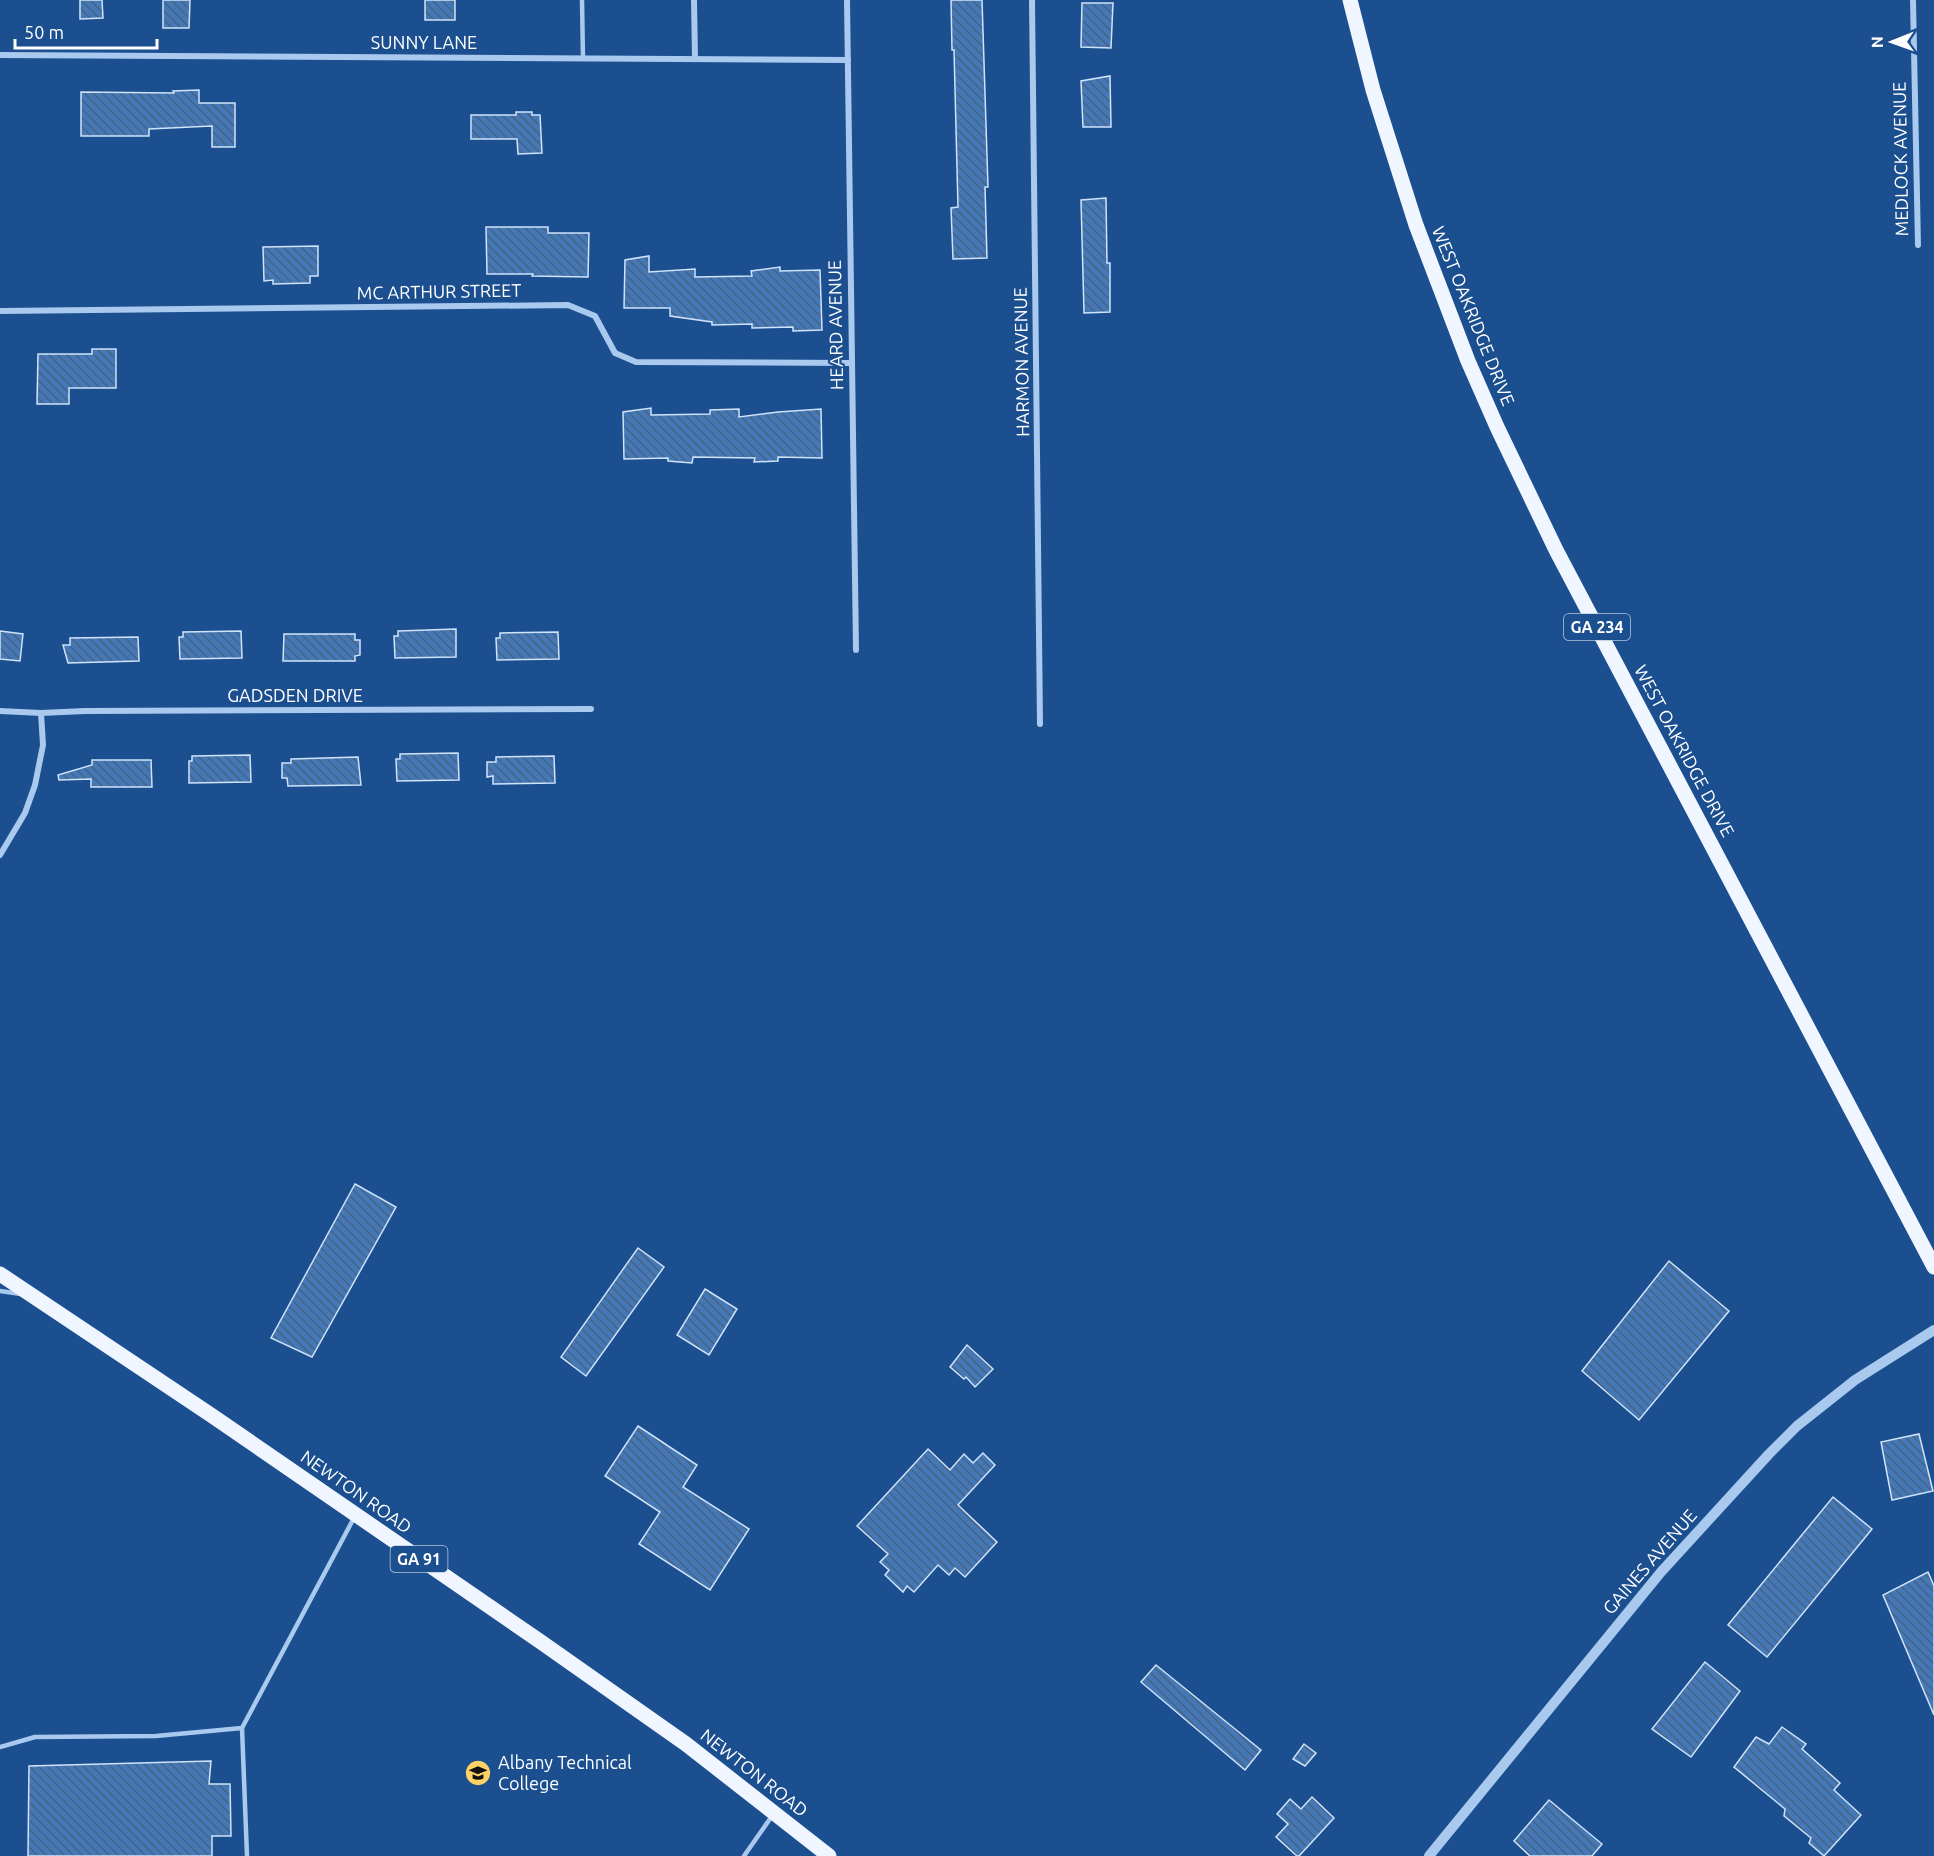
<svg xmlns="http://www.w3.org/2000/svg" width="1934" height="1856" font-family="Ubuntu,sans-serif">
	<defs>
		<pattern id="building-back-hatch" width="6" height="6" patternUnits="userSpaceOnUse" patternTransform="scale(1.5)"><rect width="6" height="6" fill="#4478b7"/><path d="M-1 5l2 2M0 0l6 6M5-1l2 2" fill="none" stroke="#486282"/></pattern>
	</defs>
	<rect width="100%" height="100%" fill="#1b4f8f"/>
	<!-- building -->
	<g fill="url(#building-back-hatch)" stroke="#cfe3fa" stroke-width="1.5">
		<polygon points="80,0 102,0 103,18 80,19"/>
		<polygon points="163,0 190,0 189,28 163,28"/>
		<rect x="425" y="0" width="30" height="20"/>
		<polygon points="951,0 982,0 988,187 985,187 987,258 953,259 951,208 958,207 954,50 952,50"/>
		<polygon points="1082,3 1113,3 1111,48 1081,47"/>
		<polygon points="1110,76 1111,127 1083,127 1081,81"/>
		<polygon points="199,90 199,103 235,103 235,147 212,147 212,126 149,129 149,136 81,136 81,92 174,93 173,91"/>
		<polygon points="516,112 532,112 532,115 540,115 542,153 518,154 517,139 471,139 471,115 516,115"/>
		<polygon points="1106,198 1107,263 1110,263 1110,312 1084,313 1081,200"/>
		<polygon points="486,227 548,227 548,233 589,233 588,277 532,276 533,274 487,274"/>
		<polygon points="318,246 318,276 310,276 310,283 273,284 273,280 264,281 263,247"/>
		<polygon points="649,256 649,272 695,269 695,277 752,276 751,271 780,267 780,271 820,270 822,330 793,331 793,327 752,328 752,324 712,325 712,322 670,316 670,308 624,308 625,260"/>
		<polygon points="92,349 116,349 116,388 69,388 69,404 37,404 38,354 92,354"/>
		<polygon points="651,408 651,415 710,414 710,410 739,409 739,417 778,412 821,409 822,458 778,457 778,461 754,462 755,458 693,457 692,463 668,461 668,458 624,459 623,412"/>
		<polygon points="456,629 456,657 395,658 394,636 398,636 398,631"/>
		<polygon points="0,631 23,634 20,661 0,659"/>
		<polygon points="241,631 242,658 180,659 179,637 183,637 183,632"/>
		<polygon points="558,632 559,659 497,660 496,638 500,638 500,633"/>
		<polygon points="284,634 355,634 355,640 360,640 360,655 355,656 355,661 283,661"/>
		<polygon points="138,637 139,661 68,663 63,645 70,645 70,638"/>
		<polygon points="458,753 459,780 397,781 396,759 400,759 400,754"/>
		<polygon points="250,755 251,782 189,783 189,761 192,761 192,756"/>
		<polygon points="554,756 555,783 493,784 493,776 487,777 487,762 496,762 496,757"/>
		<polygon points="358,757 361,785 288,786 287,778 282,778 282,763 291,763 291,759"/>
		<polygon points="92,760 151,760 152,787 91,787 91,779 59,780 58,775 92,765"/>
		<polygon points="355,1184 396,1207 312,1357 271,1338"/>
		<polygon points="638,1248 664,1267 586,1376 561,1357"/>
		<polygon points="1669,1261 1729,1311 1639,1420 1582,1371"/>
		<polygon points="705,1289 737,1309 709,1355 677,1335"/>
		<polygon points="967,1345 993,1369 975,1387 966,1377 964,1379 950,1367"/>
		<polygon points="638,1426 697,1465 683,1487 749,1529 710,1590 639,1544 660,1512 605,1476"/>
		<polygon points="1919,1434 1933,1491 1892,1500 1881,1442"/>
		<polygon points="928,1449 950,1470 964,1454 973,1463 983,1453 995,1465 958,1505 997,1542 965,1577 955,1568 949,1575 938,1565 914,1592 907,1586 903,1592 885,1575 889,1570 880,1562 888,1554 857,1526"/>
		<polygon points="1833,1497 1872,1529 1767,1657 1728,1625"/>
		<polygon points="1928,1572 1934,1586 1934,1715 1883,1595"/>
		<polygon points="1705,1662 1740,1691 1691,1757 1652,1729"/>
		<polygon points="1156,1665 1261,1750 1245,1770 1141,1682"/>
		<polygon points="1782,1727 1806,1744 1802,1749 1840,1783 1834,1790 1861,1815 1824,1856 1809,1843 1811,1838 1784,1816 1785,1809 1734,1767 1756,1737 1769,1744"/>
		<polygon points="1304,1744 1316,1753 1305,1766 1293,1759"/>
		<polygon points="211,1761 209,1784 230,1784 231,1836 212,1836 212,1856 28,1856 29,1766"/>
		<polygon points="1312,1797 1334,1818 1299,1856 1297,1856 1276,1837 1288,1824 1277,1814 1290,1799 1301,1809"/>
		<polygon points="1549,1800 1602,1844 1592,1856 1530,1856 1514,1841"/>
	</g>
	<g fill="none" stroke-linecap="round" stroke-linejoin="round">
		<!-- service -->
		<g stroke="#a9c9ee" stroke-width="4.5">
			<polyline points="582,0 583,59"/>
			<polyline points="0,1291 21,1294"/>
			<polyline points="242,1728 247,1856"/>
			<polyline points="0,1747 35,1737 156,1736 242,1728 355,1516"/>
			<polyline points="744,1856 772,1816"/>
		</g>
		<!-- minor -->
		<g stroke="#a9c9ee" stroke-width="6">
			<polyline points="694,0 695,59"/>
			<polyline points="847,0 856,650"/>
			<polyline points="1032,0 1040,724"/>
			<polyline points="1913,0 1918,245"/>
			<polyline points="0,55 848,60"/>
			<polyline points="0,311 568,305 595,316 615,353 636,362 851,363"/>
			<polyline points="0,711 41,713 85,711 591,709"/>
			<polyline points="0,855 25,813 35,785 43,745 41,713"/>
		</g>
		<!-- tertiary -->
		<polyline stroke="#a9c9ee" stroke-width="10" points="1429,1856 1661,1572 1769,1454 1797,1426 1855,1380 1934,1330"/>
		<!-- primary -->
		<g stroke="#f0f6ff" stroke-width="15">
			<polyline points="1350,0 1373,90 1416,225 1468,361 1497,427 1556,550 1934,1267"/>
			<polyline points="0,1274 211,1415 541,1642 686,1744 829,1856"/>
		</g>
	</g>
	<!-- icons -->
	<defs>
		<g id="school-disc" transform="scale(1.35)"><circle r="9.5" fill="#ffd166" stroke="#1b4f8f"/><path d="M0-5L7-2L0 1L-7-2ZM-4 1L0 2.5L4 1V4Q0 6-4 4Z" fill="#111"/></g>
	</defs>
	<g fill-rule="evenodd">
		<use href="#school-disc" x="478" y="1773"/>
	</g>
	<g text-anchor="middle" stroke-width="4.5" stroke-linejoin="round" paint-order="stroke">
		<!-- shield labels -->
		<g fill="#1b4f8f" stroke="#bbcadd" stroke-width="1.5">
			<rect x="1564" y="614" width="66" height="26" rx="4.5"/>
			<rect x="390.5" y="1546" width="57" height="26" rx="4.5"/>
		</g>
		<g font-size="16" font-weight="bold" fill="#fff">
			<text x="1597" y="633">GA 234</text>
			<text x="419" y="1565">GA 91</text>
		</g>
		<!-- street labels -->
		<g font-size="18" fill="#fff" stroke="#1b4f8f">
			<text x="424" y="49">SUNNY LANE</text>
			<text transform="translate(1901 159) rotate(-91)" y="6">MEDLOCK AVENUE</text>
			<text transform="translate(439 292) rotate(-1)" y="6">MC ARTHUR STREET</text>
			<text transform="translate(1473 316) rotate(68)" y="6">WEST OAKRIDGE DRIVE</text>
			<text transform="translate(836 325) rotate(-91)" y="6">HEARD AVENUE</text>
			<text transform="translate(1022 362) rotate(-91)" y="6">HARMON AVENUE</text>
			<text x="295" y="702">GADSDEN DRIVE</text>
			<text transform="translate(1684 751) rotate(62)" y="6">WEST OAKRIDGE DRIVE</text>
			<text transform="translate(356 1492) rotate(35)" y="6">NEWTON ROAD</text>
			<text transform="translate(1650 1562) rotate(-49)" y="6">GAINES AVENUE</text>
			<text transform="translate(754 1773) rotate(38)" y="6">NEWTON ROAD</text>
		</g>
		<!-- poi labels -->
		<g font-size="18" fill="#fff" stroke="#1b4f8f" text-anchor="start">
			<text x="498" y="1769">Albany Technical<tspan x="498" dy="21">College</tspan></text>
		</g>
	</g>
	<!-- north arrow -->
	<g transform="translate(1892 42) rotate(269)" stroke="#1b4f8f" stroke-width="4.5" paint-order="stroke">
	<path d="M0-4.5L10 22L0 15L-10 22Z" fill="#ffffff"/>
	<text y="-9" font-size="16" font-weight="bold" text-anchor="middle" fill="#ffffff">N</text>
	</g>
	<!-- scale -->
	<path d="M15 39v9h142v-9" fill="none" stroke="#ffffff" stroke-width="3"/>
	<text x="24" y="39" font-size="18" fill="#ffffff" stroke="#1b4f8f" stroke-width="4.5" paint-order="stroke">50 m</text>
</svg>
